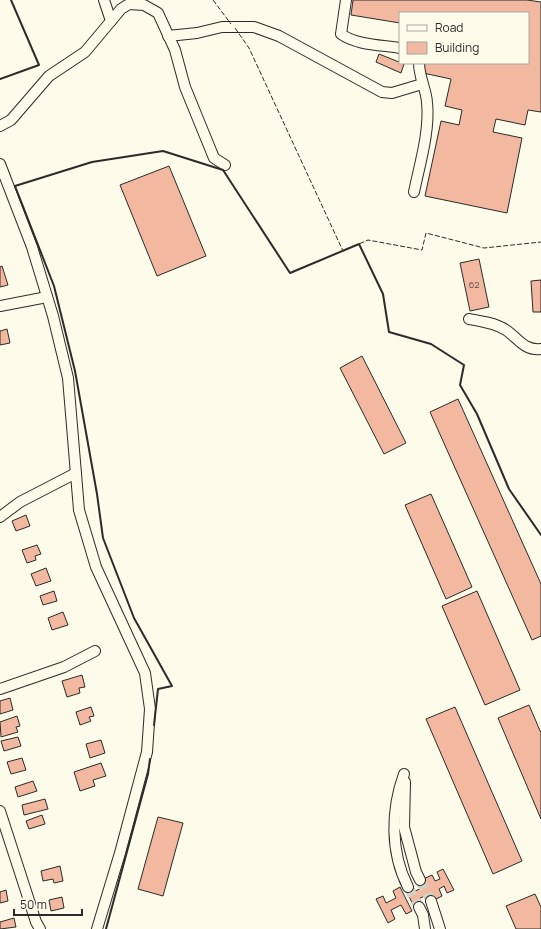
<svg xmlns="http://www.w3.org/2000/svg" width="541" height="929" font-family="Manrope,sans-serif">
	<rect width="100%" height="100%" fill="#fdfbea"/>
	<!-- building -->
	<g fill="#f2b8a0" stroke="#2b2b2b">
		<polygon points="353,0 527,0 541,2 541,112 528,110 525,125 496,119 493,132 522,138 507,213 425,196 441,121 459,125 462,110 445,106 451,79 423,73 425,63 528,63 528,13 400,13 400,23 351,15"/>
		<polygon points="379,54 404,64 401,73 376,62"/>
		<polygon points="169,166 206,256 157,276 120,185"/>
		<polygon points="479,259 489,307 470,311 460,263"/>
		<polygon points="2,266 8,285 0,287 0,267"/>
		<polygon points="541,280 541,312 533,312 531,281"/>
		<polygon points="7,329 10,343 0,345 0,331"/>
		<polygon points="362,356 406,443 384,454 340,368"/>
		<polygon points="458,399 541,584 541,636 532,640 430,412"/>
		<polygon points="431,494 472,587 446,599 405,505"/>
		<polygon points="26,515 30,526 16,531 12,521"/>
		<polygon points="37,545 41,554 35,556 36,560 27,563 22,550"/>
		<polygon points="46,568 51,581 36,586 31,574"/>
		<polygon points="54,591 57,601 43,605 40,596"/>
		<polygon points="477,591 520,690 485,705 442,606"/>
		<polygon points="63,612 68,625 52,630 48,618"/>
		<polygon points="82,675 85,687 79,688 80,693 67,697 62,681"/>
		<polygon points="10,698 13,710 0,714 0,701"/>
		<polygon points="529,705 541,733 541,819 498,718"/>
		<polygon points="91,707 94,716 89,717 91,721 80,725 76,712"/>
		<polygon points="455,707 522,861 493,874 426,719"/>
		<polygon points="17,716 20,726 16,727 18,732 1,737 0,722"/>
		<polygon points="18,737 21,746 4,751 1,741"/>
		<polygon points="101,740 105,753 90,758 86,744"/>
		<polygon points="22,758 26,770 11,774 7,762"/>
		<polygon points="101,763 106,776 93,780 95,786 80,791 74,772"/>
		<polygon points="33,781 37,791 18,797 15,787"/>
		<polygon points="45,799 48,809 24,815 22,805"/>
		<polygon points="42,815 45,824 29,829 26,821"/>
		<polygon points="158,817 183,823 163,896 138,889"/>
		<polygon points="60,866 63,881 54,883 53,879 43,881 41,871"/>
		<polygon points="443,869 454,890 447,893 444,886 439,889 442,896 428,903 424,896 419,899 423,905 415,909 405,888 412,884 415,891 420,889 417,882 432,875 435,881 440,879 437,872"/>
		<polygon points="400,887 412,911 406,914 401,905 391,910 395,919 388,923 376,899 383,896 386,903 396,898 393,891"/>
		<polygon points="6,890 8,901 0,903 0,892"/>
		<polygon points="535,894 541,907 541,929 516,929 506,906"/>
		<polygon points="62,897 64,908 51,911 49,900"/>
		<polygon points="14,918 16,927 0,929 0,922"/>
	</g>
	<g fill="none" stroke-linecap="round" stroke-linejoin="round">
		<!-- minor-tunnel -->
		<g stroke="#d3d1c4" stroke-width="10" stroke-dasharray="10 5" stroke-linecap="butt">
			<polyline points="420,880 431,901"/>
			<polyline points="408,887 419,907"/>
		</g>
		<!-- minor casing -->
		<g stroke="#2b2b2b" stroke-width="12">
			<g id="minor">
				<polyline points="104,0 111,21"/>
				<path d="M346,0L341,34C356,45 382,45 400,48"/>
				<polyline points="168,36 197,33 222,27 254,27 279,36 382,92 392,93 422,84"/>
				<polyline points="0,126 11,120 49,76 85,52 121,9 129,4 144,5 158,13 175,50 185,87 214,158 225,165"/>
				<polyline points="0,164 32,247 53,316 68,378 79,510 96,567 145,673 150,709 147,752 120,853 97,929"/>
				<path d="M414,192C420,163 430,131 427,102C426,89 419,77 419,63"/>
				<polyline points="0,306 47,297"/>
				<path d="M469,319C481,321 495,323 506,330C518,338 524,351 541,349"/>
				<polyline points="0,517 20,502 76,473"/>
				<polyline points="0,689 64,667 95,651"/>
				<path d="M404,774C391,810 390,852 408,887"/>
				<polyline points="405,782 404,827 416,872 420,880"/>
				<polyline points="0,811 36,922 40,929"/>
				<polyline points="431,901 440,929"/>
				<polyline points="419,907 423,915 425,929"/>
			</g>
		</g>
		<!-- minor -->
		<use href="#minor" stroke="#fdfbea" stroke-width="10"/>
		<!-- fence -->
		<g stroke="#2b2b2b" stroke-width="1" stroke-dasharray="5 2" stroke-linecap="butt">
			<polyline points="213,0 231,24"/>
			<polyline points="235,28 249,48 343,251 368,240 422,250 426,233 484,248 541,242"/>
		</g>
		<!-- wall -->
		<g stroke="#2b2b2b" stroke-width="2">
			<polyline points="0,79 39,65 11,0"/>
			<polyline points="154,725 158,689 172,686 134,618 103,538 97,494 75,371 54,286 15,186 92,162 163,151 223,170 290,273 359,244 383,294 389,332 431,344 464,365 460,385 477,414 509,489 541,535"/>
			<polyline points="106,929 148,774 150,759"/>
		</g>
	</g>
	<g text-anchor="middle" stroke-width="3" stroke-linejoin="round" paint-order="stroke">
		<!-- number labels -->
		<g font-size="9" fill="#5d4e48">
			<text x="474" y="288">62</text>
		</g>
	</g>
	<!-- legend -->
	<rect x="399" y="12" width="130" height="52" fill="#fdfbea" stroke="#a9a89e"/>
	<rect x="407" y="25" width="20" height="6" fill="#fdfbea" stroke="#a9a89e"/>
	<text x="435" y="32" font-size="12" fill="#2b2b2b">Road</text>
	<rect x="407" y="42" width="20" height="12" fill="#f2b8a0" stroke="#a9a89e"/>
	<text x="435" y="52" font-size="12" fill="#2b2b2b">Building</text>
	<!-- scale -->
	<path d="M14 909v6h68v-6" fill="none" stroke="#2b2b2b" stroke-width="2"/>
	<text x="20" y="909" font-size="12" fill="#2b2b2b" stroke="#fdfbea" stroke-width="3" paint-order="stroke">50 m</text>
</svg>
